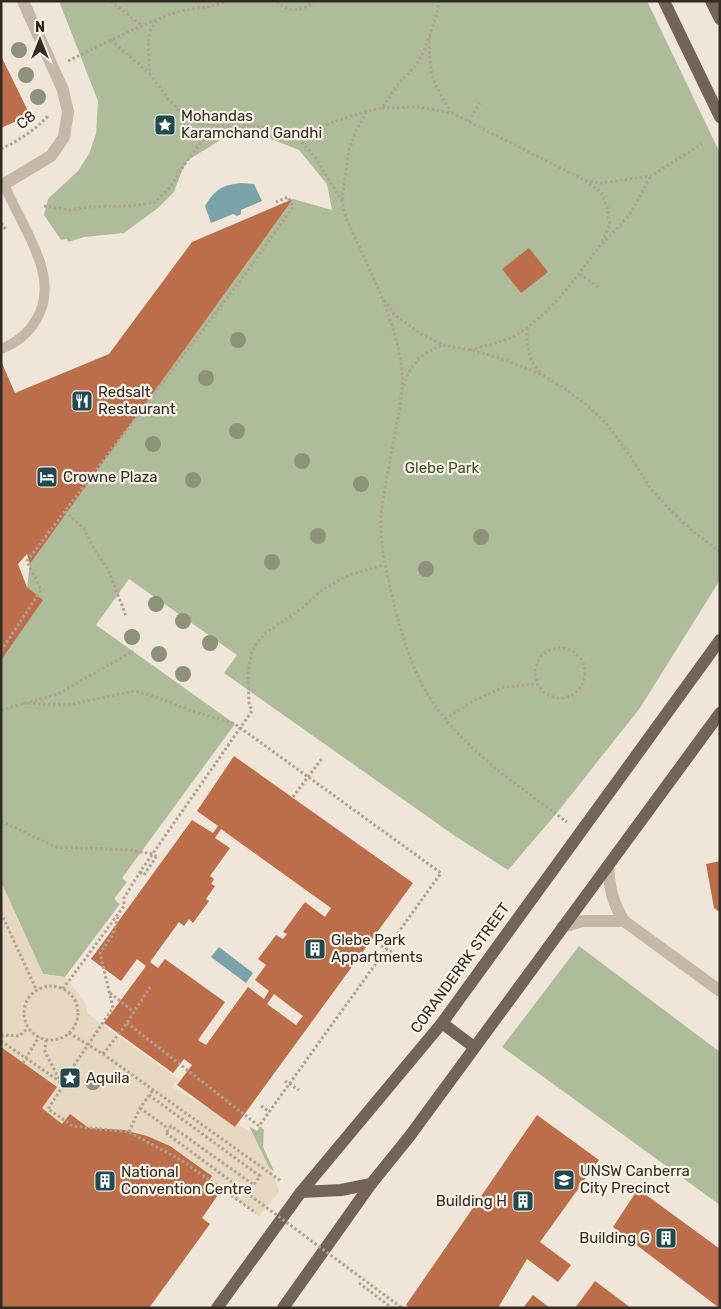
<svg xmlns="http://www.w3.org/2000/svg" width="721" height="1309" font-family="Rubik,sans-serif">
	<rect width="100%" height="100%" fill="#efe6d9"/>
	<!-- green -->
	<g fill="#aebc9a">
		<polygon points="59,1 647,1 720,153 720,580 640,708 556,814 508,870 455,836 224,673 237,655 129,579 96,625 235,724 122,878 127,882 114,899 120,904 65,977 43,974 1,882 1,660 27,587 30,564 293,199 332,210 327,184 299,150 258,134 224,138 188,160 183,168 174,192 158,208 124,233 84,237 68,242 67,239 61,240 44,215 48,199 78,171 89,154 96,134 98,101"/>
		<polygon points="579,946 720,1052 720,1205 502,1047"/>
		<polygon points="249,1126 257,1131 260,1126 264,1130 263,1147 274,1171 269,1168"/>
	</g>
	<!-- plaza -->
	<polygon fill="#e6d8c1" points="1,882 43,974 65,977 85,1002 88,1014 178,1079 172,1087 251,1132 274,1177 279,1192 259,1216 147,1136 124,1130 89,1128 70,1114 62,1124 42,1108 1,1047"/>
	<!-- water -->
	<g fill="#7aa4a9">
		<path d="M241,183L254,184L262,201L241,210V214L237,216L233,214L211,223L205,206C215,190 221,185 241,183Z"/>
		<polygon points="219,947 253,973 246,983 211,957"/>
	</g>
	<!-- building -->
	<g fill="#bc6e4a" fill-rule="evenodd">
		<polygon points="1,56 30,115 1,128"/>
		<polygon points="293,199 30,564 27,554 18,564 27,587 43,600 1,660 1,361 15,393 109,354 192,242"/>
		<polygon points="529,248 548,272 521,293 502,269"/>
		<path d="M234,756L413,883L235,1127L177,1085L192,1065L184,1059L173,1073L104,1023L146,966L137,959L121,981L91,959L192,820L213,833L218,826L197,811ZM221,829L331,908L325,917L305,902L283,932L287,934L283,939L276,935L258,959L266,965L255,980L269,991L264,999L248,987L206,1045L198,1040L225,1002L165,959L158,968L150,962L179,922L184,926L189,919L193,923L209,901L206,899L215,886L211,884L214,879L210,876L230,848L215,838ZM274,994L303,1016L296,1025L267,1004Z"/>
		<polygon points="720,861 720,912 714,908 706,864"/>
		<polygon points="1,1047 57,1087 42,1108 62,1124 70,1114 89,1128 124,1130 147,1136 170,1146 212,1176 206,1186 218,1195 202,1218 210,1224 149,1308 1,1308"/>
		<polygon points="537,1115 599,1160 540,1242 571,1265 558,1282 527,1259 498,1308 410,1308 406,1305"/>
		<polygon points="638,1189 720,1249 720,1308 717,1308 718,1307 613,1227"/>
		<polygon points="595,1281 631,1308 575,1308"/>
		<polygon points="533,1295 550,1308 523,1308"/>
	</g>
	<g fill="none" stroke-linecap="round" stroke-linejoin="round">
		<!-- path -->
		<g stroke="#b1a191" stroke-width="3" stroke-dasharray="2.5 2.5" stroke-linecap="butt">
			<polyline points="111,1 141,25"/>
			<path d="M277,1C288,13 302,12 314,1"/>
			<polyline points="157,21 150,31 148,43 150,74 168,99 189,120 203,125 218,126 251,126 291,130 315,157 342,201 346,218 382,297 395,315 421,334 443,345 470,350 497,357 543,375 562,387 588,406 606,423 630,456 651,489 672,512 695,533 720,552"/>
			<path d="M430,36C428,72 432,83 452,112"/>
			<polyline points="111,40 150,74"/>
			<path d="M68,61C103,44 138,26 174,13C191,7 211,9 227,1"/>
			<polyline points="382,108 420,107 452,113 584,180 601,183 651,176 702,144"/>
			<polyline points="468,121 480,103"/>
			<polyline points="292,130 312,129 367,111 382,108 400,82 416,65 424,51 437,14 439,1"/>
			<path d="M1,149C20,140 35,130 49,115"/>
			<polyline points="585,181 601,192 607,207 610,225 602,241"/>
			<polyline points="342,200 349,150 357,129 367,111"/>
			<polyline points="44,206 70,210 89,207 126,206 154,203 171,186 186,162 202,141 218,127"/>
			<polyline points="1,223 7,231"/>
			<polyline points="580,274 599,288"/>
			<path d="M383,300C391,322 401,350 402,373C403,389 400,406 397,422C392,450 386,479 382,507C378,539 386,570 393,600C399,625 406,649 416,672C445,738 511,780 567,822"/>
			<path d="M527,328C526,346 528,360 541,373"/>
			<path d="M470,350C486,345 503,343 517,334C552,313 575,278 600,246C610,235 622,225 631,212C638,201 644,188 651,176"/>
			<path d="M404,386C409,364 423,352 443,345"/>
			<polyline points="65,511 84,529 95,550 108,569 126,616"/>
			<circle cx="560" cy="673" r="25"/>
			<polyline points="1,651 41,590 27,561 246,273 293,207 288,197 276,202"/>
			<polyline points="23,703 68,705 135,691 159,698 192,711 235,724 441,873 259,1126 127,1023"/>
			<polyline points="1,710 58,694 133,651"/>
			<polyline points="445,719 477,699 504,687 538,684"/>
			<polyline points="293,797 323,757"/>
			<polyline points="1,821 56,847 131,850 152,854 159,858"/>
			<polyline points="140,872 144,875 156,857"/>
			<polyline points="1,913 37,991"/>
			<polyline points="377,943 396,955"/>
			<circle cx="51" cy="1013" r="27"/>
			<polyline points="63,989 124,906 124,898 140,872 252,711 249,703 248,673 252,651 264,634 302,608 322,590 349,575 384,565"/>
			<polyline points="110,993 134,1012"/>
			<polyline points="69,1033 103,1054 281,1181"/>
			<polyline points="1,1035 19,1036 28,1028"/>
			<polyline points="46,1040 45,1052 63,1086 48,1109 73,1126 129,1132 181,1160 256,1213"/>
			<polyline points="1,1041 62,1083 113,1008 100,953 113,934 118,917"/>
			<polyline points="103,1054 127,1023 150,987"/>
			<polyline points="23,1063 39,1037"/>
			<polyline points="285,1081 299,1090"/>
			<polyline points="149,1095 260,1176 254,1185 171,1126 166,1133"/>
			<polyline points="261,1106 270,1112"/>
			<polyline points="140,1108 169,1129"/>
			<polyline points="129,1132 140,1108 153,1090"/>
			<polyline points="359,1283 392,1308"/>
		</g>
		<!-- service -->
		<path stroke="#c6b7a6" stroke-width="10" d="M1,349C16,343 28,334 36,320C63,277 20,225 4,184"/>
		<!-- minor -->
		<g stroke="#c6b7a6" stroke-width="12">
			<polyline points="1,186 51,156 64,137 68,112 63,90 23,1"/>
			<path d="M608,867C610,889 612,902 624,921L720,991"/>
			<polyline points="562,927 583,921 624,921"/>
		</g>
		<!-- primary -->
		<g stroke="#736358" stroke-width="12">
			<polyline points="664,1 720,117"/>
			<polyline points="711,1 720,19"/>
			<polyline points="442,1023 474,1047"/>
			<polyline points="301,1192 341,1190 371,1184"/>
			<polyline points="217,1308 301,1192 442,1023 720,640"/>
			<polyline points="283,1308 371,1184 409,1137 720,713"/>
		</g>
		<!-- path-bridge -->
		<polyline stroke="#b1a191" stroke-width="3" stroke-dasharray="2.5 2.5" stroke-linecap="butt" points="166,1133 402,1308"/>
	</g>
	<!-- trees -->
	<g fill="#8e927a">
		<circle cx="19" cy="50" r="8"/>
		<circle cx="26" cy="75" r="8"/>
		<circle cx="38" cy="97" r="8"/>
		<circle cx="238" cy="340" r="8"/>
		<circle cx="206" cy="378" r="8"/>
		<circle cx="237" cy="431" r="8"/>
		<circle cx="153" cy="444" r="8"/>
		<circle cx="302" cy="461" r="8"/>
		<circle cx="193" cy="480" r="8"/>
		<circle cx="361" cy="484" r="8"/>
		<circle cx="318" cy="536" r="8"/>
		<circle cx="481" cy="537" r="8"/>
		<circle cx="272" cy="562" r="8"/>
		<circle cx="426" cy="569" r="8"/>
		<circle cx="156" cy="604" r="8"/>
		<circle cx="183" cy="621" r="8"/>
		<circle cx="132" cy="637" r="8"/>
		<circle cx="210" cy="643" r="8"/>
		<circle cx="159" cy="654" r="8"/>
		<circle cx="183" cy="674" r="8"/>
		<circle cx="93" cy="1082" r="8"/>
	</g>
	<!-- icons -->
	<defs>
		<g id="sight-square" transform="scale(1.125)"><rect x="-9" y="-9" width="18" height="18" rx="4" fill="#204950" stroke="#f7f0e5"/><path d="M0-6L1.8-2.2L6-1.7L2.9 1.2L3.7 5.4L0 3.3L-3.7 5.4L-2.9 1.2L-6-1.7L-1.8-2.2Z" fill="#fff"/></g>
		<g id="restaurant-square" transform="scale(1.125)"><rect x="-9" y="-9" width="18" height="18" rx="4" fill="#204950" stroke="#f7f0e5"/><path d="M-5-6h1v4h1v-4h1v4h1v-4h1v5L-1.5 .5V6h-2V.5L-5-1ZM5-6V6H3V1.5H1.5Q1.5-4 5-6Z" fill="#fff"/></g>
		<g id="hotel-square" transform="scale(1.125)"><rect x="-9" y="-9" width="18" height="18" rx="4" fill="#204950" stroke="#f7f0e5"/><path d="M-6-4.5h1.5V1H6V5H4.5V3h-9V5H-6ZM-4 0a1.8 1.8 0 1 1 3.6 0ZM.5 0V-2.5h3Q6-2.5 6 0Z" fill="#fff"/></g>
		<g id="building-square" transform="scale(1.125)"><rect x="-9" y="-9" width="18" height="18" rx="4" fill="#204950" stroke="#f7f0e5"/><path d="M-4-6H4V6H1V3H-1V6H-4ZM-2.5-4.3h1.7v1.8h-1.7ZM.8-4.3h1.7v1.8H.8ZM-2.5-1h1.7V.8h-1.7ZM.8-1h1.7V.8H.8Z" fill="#fff"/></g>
		<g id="university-square" transform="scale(1.125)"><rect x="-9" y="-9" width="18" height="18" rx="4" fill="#204950" stroke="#f7f0e5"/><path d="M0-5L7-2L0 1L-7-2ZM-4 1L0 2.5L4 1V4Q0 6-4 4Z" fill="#fff"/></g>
	</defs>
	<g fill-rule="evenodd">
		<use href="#sight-square" x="165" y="125"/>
		<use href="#restaurant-square" x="82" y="401"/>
		<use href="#hotel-square" x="47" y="477"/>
		<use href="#building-square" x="315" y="949"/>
		<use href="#sight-square" x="70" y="1078"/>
		<use href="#university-square" x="564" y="1180"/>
		<use href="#building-square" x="105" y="1181"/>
		<use href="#building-square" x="523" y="1201"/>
		<use href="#building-square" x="666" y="1238"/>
	</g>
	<g text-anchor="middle" stroke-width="4.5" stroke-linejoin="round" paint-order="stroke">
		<!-- poi labels -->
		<g font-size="15" fill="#322b26" stroke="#f7f0e5" text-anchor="start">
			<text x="181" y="121">Mohandas<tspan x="181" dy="17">Karamchand Gandhi</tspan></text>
			<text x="98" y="397">Redsalt<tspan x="98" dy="17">Restaurant</tspan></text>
			<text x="63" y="482">Crowne Plaza</text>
			<text x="331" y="945">Glebe Park<tspan x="331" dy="17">Appartments</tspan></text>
			<text x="86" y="1083">Aquila</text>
			<text x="580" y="1176">UNSW Canberra<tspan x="580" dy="17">City Precinct</tspan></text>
			<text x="121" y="1177">National<tspan x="121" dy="17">Convention Centre</tspan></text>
			<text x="507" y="1206" text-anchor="end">Building H</text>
			<text x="650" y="1243" text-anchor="end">Building G</text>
		</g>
		<!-- street labels -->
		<g font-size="15" fill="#322b26" stroke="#f7f0e5">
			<text transform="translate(26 120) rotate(-40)" y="5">C8</text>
			<text transform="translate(460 968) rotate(-54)" y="5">CORANDERRK STREET</text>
		</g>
		<!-- park labels -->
		<g font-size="15" fill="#3f4e2c" stroke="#f7f0e5">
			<text x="442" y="473">Glebe Park</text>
		</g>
	</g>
	<!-- border -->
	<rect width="721" height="1309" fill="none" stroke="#322b26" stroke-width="5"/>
	<!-- north arrow -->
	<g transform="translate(40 40)" stroke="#f7f0e5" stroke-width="4" paint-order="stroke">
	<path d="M0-4L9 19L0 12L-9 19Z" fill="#322b26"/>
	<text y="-8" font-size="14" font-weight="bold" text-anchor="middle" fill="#322b26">N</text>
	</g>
</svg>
